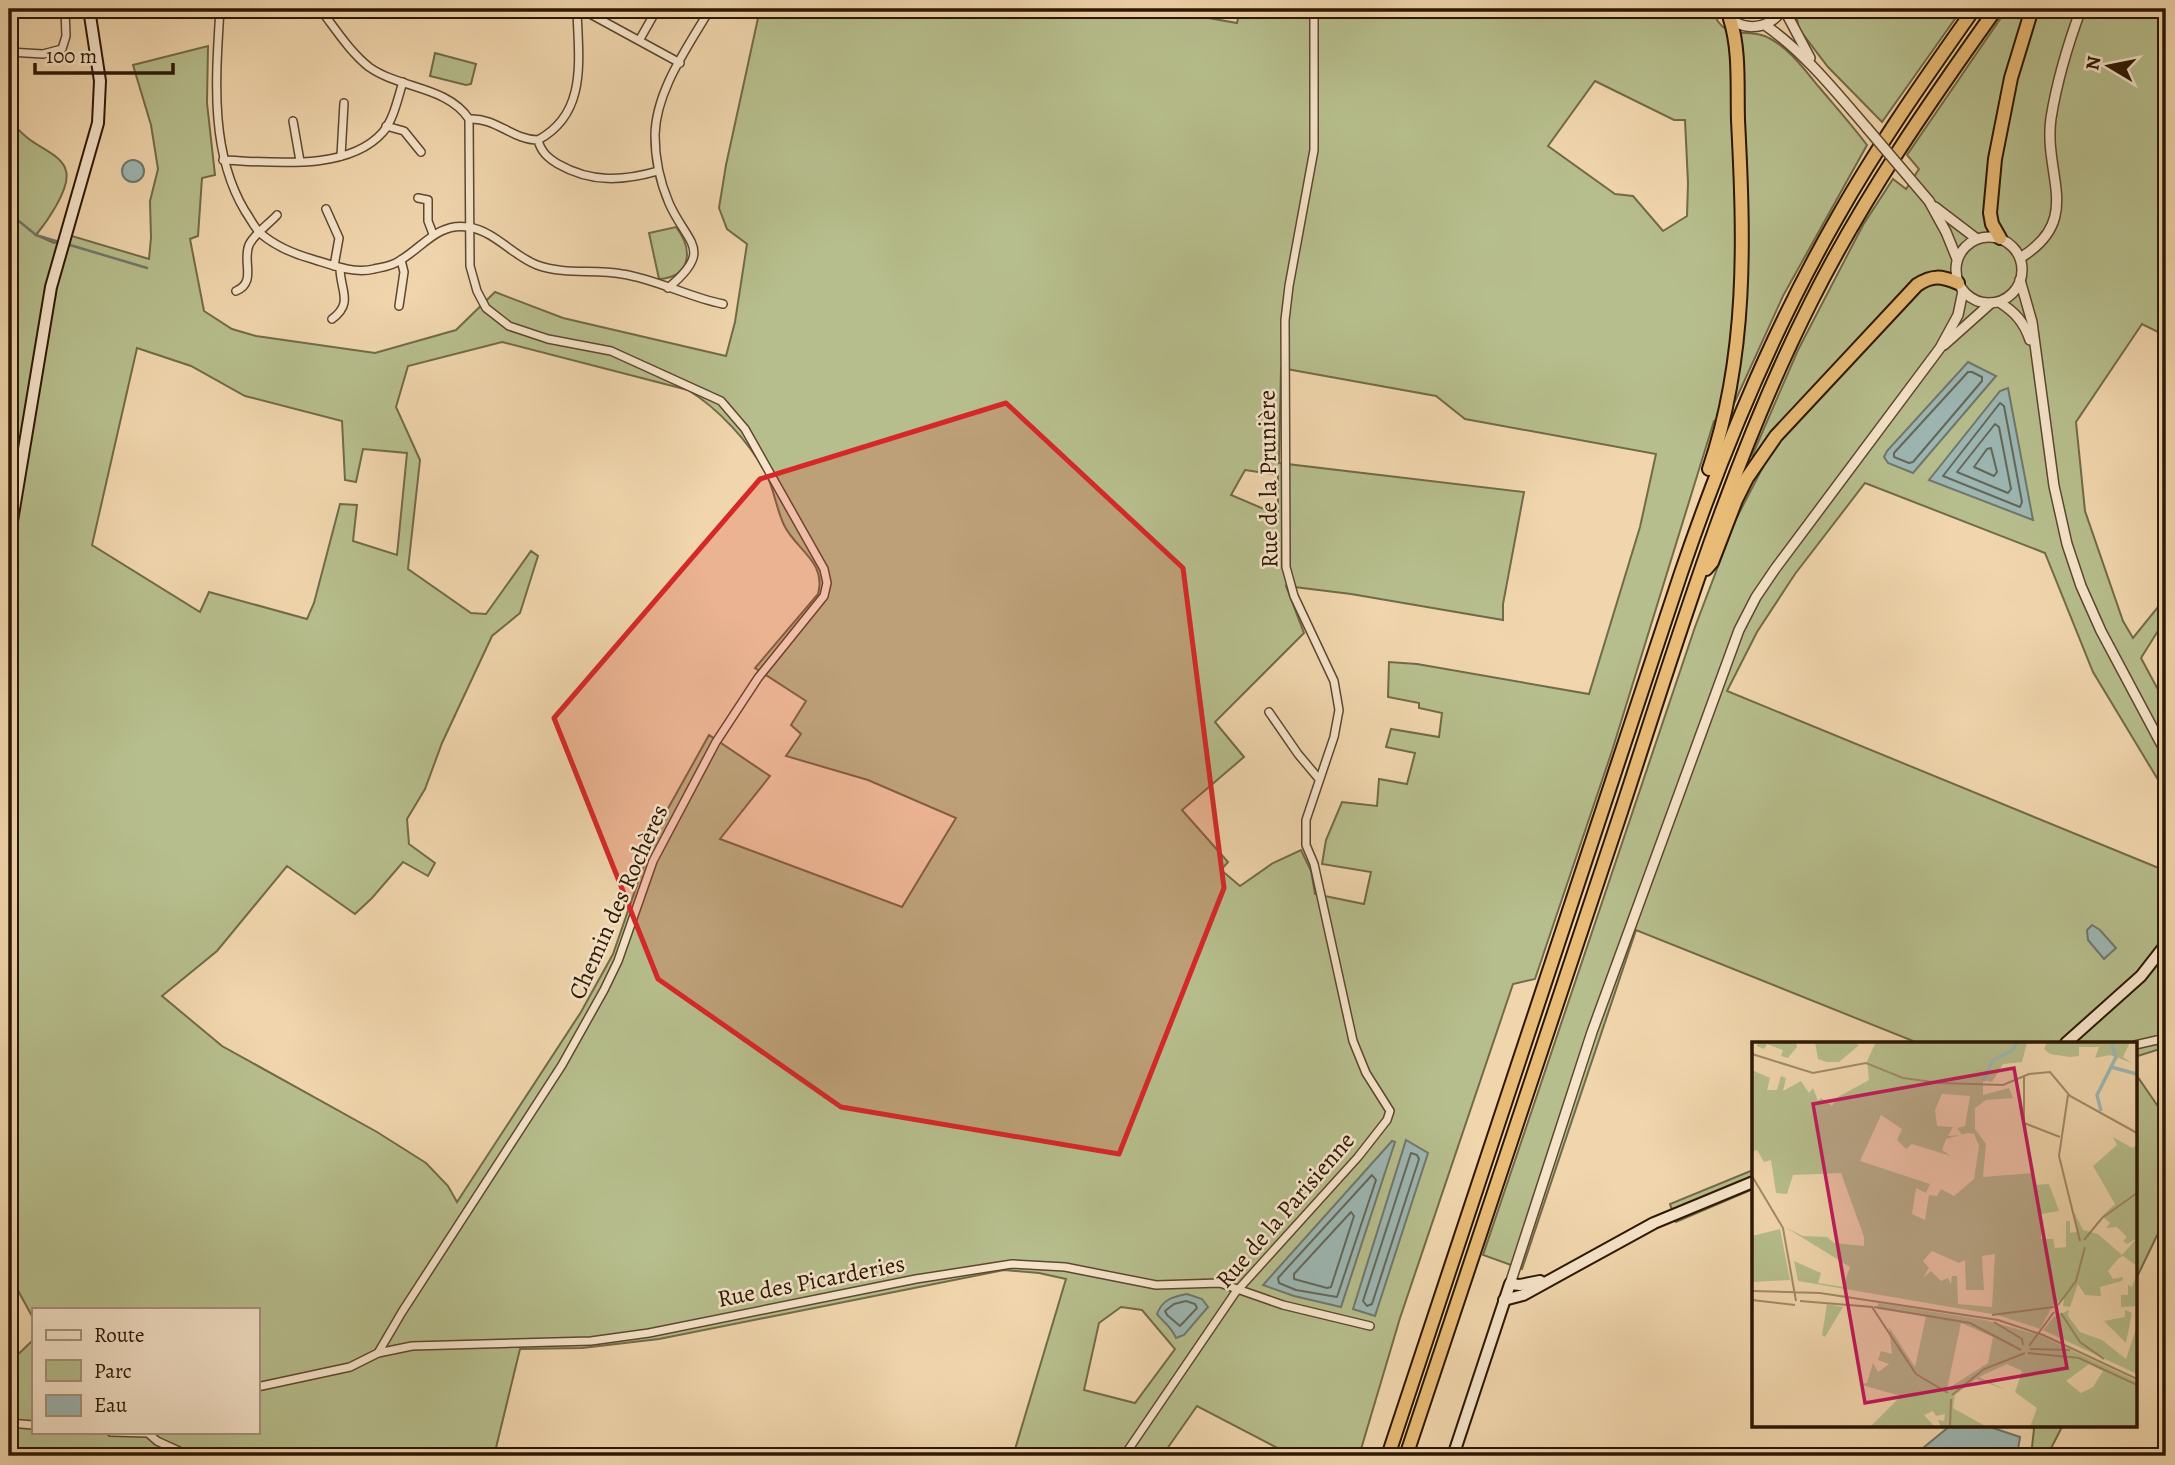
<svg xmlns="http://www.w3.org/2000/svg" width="2175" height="1465" font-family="Alegreya,serif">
	<rect width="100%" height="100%" fill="#f1d6ad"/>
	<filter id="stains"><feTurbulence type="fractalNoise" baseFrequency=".00286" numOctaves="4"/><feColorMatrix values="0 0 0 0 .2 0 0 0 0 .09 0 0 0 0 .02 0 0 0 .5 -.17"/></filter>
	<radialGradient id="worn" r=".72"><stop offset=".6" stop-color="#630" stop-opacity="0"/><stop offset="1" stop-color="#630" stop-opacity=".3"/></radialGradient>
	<!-- green -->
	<g fill="#b7be8d" stroke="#726a48" stroke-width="2" fill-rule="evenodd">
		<path d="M760,9H819L842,13L844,9H1158L1237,23L1240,9H1712C1724,45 1748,26 1769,38C1790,49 1804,69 1819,87C1835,106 1852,125 1867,145L1783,296L1732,408L1714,421L1612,751L1535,979L1513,984L1400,1318L1359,1456H1293L1197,1406L1162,1456H1013L1066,1279L1039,1273L1004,1270L659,1339L582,1348L520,1349L494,1456H9V1363L33,1340V1432H257V1309H33V1318L9,1274V120C15,126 22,134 29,139C40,148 63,156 66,171C71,188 46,223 36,235L54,243L72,236L149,259L151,238L150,201L158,169L151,125L133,65L208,46L207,103L215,175L202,178L198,236L190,239L204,311L232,329L256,336L375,353L456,330L495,292L563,318L726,356L735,322L747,244L727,229L719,208L726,165ZM1595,81L1674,120H1685L1688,183L1687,216L1663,231L1633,196L1615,194L1548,146ZM502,342L688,390C719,409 748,441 766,473C774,489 776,508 784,525C796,550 827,562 818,594L755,668L806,701L791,725L801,734L786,756L868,780L956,818L902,907L720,839L770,776L709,735L656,830L613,954L581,1012L457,1202L448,1186L426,1163L377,1132L222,1046L162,996L217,951L287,866L355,914L372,898L403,862L428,876L435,863L409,844L407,819L425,789L442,743L492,636L520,613L538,556L531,551L486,614L471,613L408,569L420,460L396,407L408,366ZM137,348L191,366L245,396L342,421L345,480L356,482L363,449L407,453L397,555L353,541L357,505L340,504L314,603L307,619L209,592L200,612L92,545ZM1281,368L1436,396L1465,419L1656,454L1640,527L1589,694L1417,664L1389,662L1388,697L1419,703V708L1442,713L1439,737L1391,729L1386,747L1415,753L1407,784L1379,779L1377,806L1342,802L1326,840L1322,864L1371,872L1364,904L1315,894L1311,871L1301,850L1273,863L1240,886L1221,870L1228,862L1182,810L1244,757L1215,722L1304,633L1286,586L1351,594L1503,620V604L1524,492L1279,463ZM1245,470L1278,475V515L1231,495ZM1121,1307L1142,1310L1175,1349L1135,1403L1084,1390L1099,1323Z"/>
		<polygon points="1795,9 1962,9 1882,122 1828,67 1799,29"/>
		<polygon points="2007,9 2166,9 2166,336 2142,324 2076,422 2085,511 2123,621 2133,638 2166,597 2166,618 2141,658 2162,697 2166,720 2166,793 2093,672 2045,553 1865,483 1795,574 1757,632 1727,691 2166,871 2166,1047 2135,1057 2135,1043 1918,1043 1636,930 1522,1269 1483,1255 1695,627 1736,519 1763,467 1752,456 1798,350 1863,225 1893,179 1906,189 1919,169 1907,155"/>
		<polygon points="435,53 476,64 471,84 466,85 430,76"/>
		<path d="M676,227C693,249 692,277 659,279L649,233Z"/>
		<polygon points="2135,1073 2166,1118 2166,1203 2162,1199 2164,1221 2135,1281"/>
		<polygon points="1753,1170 1753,1189 1676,1222 1670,1204"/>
		<polygon points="2029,1425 2063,1425 2047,1456 2031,1456 2034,1429"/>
	</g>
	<!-- water -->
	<g fill="#9db7b3" stroke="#70776c" stroke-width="2">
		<circle cx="133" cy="171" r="11"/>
		<polygon points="1968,362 1996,376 1913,473 1888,463 1884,457 1887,451"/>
		<polygon points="2008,388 2033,520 1929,480 2000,391"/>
		<polygon points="2092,925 2100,930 2116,948 2104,959 2088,940 2087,930"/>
		<polygon points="1406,1140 1428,1153 1375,1316 1353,1309"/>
		<polygon points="1392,1141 1395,1142 1341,1307 1294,1296 1263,1285"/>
		<path d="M1187,1294L1202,1299L1208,1307L1184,1335L1176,1338C1171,1326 1164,1323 1157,1314C1163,1299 1172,1297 1187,1294Z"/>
		<polygon points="1951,1425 1984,1425 2020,1437 2017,1456 1922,1456 1923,1448"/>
	</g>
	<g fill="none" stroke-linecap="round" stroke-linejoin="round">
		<!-- shore -->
		<g stroke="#64675a" stroke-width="2">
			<polygon points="1972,372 1982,377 1982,381 1913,462 1909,463 1894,457 1894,453 1968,372"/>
			<polygon points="2000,403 2004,406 2022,502 2020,507 1943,476"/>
			<polygon points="1995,424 1999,427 2011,489 2008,493 1957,472"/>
			<polygon points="1991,448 1997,472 1994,476 1974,467 1987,449"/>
			<polygon points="1411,1153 1417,1155 1419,1159 1372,1304 1367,1306 1363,1301"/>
			<polygon points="1372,1175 1376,1180 1337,1297 1296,1290 1279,1283 1278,1278"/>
			<polygon points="1351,1212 1354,1216 1331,1287 1327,1288 1294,1279 1294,1274"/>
			<polygon points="1186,1301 1195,1304 1197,1308 1180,1326 1167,1315 1165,1311 1174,1304"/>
		</g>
		<!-- stream -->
		<g stroke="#70776c" stroke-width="2.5">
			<polyline points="9,213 36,235 56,241"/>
			<polyline points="70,245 147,268"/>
		</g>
		<!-- minor casing -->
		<g stroke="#5d472d" stroke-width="10">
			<g id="minor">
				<path d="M220,9C216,76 209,151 245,211C250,218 254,227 260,233C274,245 294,254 312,259C332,265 354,274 374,269C383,267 392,266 399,261C422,248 438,222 468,227C495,231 513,256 537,265C565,275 593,269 622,274C656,279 688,297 723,304"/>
				<path d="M320,9C335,28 349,51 369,67C400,89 447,86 469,119L470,266L477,291L486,308L509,326L548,339L611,351L721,401L745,429L824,569L827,583L824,596L758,678L716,742L653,861L618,961L604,990L562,1065L402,1312L378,1353"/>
				<polyline points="581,9 680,63"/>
				<polyline points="220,11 233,9"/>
				<polyline points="640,39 657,9"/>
				<polyline points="9,52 43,54 62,49 66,36 65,9"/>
				<path d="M469,119C495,117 513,140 538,140C541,152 548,158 558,164C591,183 623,181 658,171"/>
				<polyline points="293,121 300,161"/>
				<polyline points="386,126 404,131 421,152"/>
				<path d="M538,140C589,113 578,56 577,9"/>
				<polyline points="341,156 344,103"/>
				<path d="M223,160C271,162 348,172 383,132C394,119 398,97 403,82"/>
				<polyline points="418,198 428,200 428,221 433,234"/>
				<polyline points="326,209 339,238 334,266"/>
				<path d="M668,288C715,249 687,244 669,203C660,182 655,159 655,135C656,90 688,47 710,9"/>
				<path d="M236,291C257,282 242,262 249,245C254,234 269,224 277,215"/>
				<polyline points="399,306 404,272 401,260"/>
				<path d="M332,319C354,303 340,290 340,268"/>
				<polyline points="1269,712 1298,754 1319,779"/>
				<polyline points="2135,1045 2166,1038"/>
				<polyline points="257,1387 350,1367 378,1353 412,1346 591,1341 649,1333 916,1279 1012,1264 1065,1267 1156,1285 1220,1283 1283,1305 1370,1326"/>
				<polyline points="9,1423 33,1425"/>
				<polyline points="111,1432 148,1433 157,1441 190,1456"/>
				<polyline points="1124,1456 1235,1293 1358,1157 1387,1120 1390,1111 1366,1073 1353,1041 1314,864 1306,845 1306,820 1334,737 1339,710 1334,681 1294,596 1286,567 1285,320 1289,286 1314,150 1314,9"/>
			</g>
		</g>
		<!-- tertiary casing -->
		<g stroke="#5d472d" stroke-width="12">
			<g id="tertiary">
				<path d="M1722,9C1737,33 1768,32 1783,9"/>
				<polyline points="1784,9 1810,58"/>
				<path d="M1765,25C1805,53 1835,91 1867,128"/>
				<polyline points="1929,201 1946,232 1957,259"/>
				<polyline points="1935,207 1977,239"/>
				<circle cx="1989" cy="270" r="33"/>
				<path d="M2020,258C2084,219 2043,176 2051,118C2057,81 2068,44 2081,9"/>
				<polyline points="2020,280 2032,322 2054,486 2067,544 2081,586 2101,631 2166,753"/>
				<path d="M1999,302C2015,312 2024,322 2030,340"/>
				<polyline points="1944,345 1991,303"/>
				<polyline points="1510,1284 1592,1032 1739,630 1756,597 1775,569 1940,348 1958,315 1963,291"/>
			</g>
		</g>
		<!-- secondary casing -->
		<g stroke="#2c1702" stroke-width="14">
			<g id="secondary">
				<polyline points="9,539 51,287 98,123 100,81 89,9"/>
				<polyline points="2066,1043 2141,976 2166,944"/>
				<polyline points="1504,1300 1523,1295 1654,1223 1753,1182"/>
				<polyline points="1453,1456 1510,1284 1520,1285 1540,1281"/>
			</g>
		</g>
		<!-- trunk casing -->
		<g stroke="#2c1702" stroke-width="16">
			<g id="trunk">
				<polyline points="2000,238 1992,224 1990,213 1995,159 2011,78 2032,9"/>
				<path d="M1709,469C1748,355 1744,238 1738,120C1737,87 1740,50 1730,19"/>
				<path d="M1706,569L1712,562L1736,500L1747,478L1776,436L1917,285C1932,275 1941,276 1958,283"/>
				<path d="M1388,1456L1681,573C1723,450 1772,331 1837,218C1878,145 1926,77 1974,9"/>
				<path d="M1406,1456C1478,1241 1549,1027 1621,812C1678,639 1729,465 1811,302C1863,198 1929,103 1996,9"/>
			</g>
		</g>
		<!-- minor -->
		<use href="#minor" stroke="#f6e4ca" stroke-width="7"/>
		<!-- tertiary -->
		<use href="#tertiary" stroke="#f6e4ca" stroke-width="9"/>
		<!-- secondary -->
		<use href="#secondary" stroke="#f6e4ca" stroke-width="10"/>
		<!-- trunk -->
		<use href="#trunk" stroke="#e8bb76" stroke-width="12"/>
		<!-- tertiary-bridge casing -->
		<g stroke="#5d472d" stroke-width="12" stroke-linecap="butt">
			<polyline id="tertiary-bridge" points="1867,128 1929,201"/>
		</g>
		<!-- tertiary-bridge -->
		<use href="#tertiary-bridge" stroke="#f6e4ca" stroke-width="9"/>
	</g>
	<!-- marked area -->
	<path fill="#d62828" fill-opacity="0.2" stroke="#d62828" stroke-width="5" stroke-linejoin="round" d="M1006,403L1183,568L1224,888L1119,1154L841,1107L658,979L554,718L760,479Z"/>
	<g text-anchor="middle" stroke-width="5" stroke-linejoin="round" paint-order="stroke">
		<!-- street labels -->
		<g font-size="24" fill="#2c1702" stroke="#f6e4ca">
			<text transform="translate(1268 479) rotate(-91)" y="8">Rue de la Prunière</text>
			<text transform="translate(618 902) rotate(-66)" y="8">Chemin des Rochères</text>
			<text transform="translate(1285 1210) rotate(-49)" y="8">Rue de la Parisienne</text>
			<text transform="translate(811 1281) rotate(-11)" y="8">Rue des Picarderies</text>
		</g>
	</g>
	<!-- overview -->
	<g transform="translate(1752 1042)">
		<rect width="385" height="385" fill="#f1d6ad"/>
		<path d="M6,0H44L45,5L36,16L29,14L31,8L15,2L12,7L5,4ZM63,0H101L107,3L87,20H75L66,17ZM124,0H283L275,1L270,20L251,22L240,40L231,38V53L257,46L261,56L234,58L223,66V87L234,102L231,135L281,131V143L297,142L307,169L289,172V197H301L303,206L314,205V179H318V191L325,190L322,170L331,188L346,192L370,213L384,197L375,202L371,199L375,195L365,185L354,186L358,181L350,174L363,162L341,124L365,103L361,95L380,106L385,103V224L371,214L366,217L356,229L361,237L371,235L370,239L348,245L349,254L333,253L326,242L318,265L311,264L312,256L301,263L288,287L246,273L46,239L42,219L69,231L66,241L91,245L98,225L33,185L51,194L75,195L82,201L112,204V195L89,131L41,133L35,152L24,151L19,118L12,120L5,108L0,110V28L18,36L15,48H25L29,34L34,36L31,49L49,39L57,51L61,46L66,59L69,56L80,64L86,55L117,38L115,19ZM190,52L218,54L213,84L205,86L210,93L196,94L201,85L185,84L183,68ZM129,73L150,87L145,98L154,107L160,102L199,114L190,108L194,97L216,91L222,92L227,104L222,137L202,154L189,147L185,154L177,153L173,178L160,172L164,146L174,151L178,142L108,119ZM180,209L207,221L213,218L214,248H232L230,214L243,212L240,265L206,262L205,234H200L199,242L196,236L189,239L179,229L171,236L177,226L171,219ZM295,0H378L371,15L380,21L358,13L343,16L347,5H327V14L318,15L298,12L292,7ZM28,187L38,238L0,240V194ZM385,231V264L369,265V253H376V243L380,245ZM126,261L233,278L287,293L385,339V385H278L285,366L263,350L270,329L255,322L227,335L254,348L224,337L203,353L201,366L235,385H189L186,378L192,379L193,372L184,374L181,369L172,373L183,385H118L149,354L106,342L115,341L121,321L126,330L137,322L126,318L129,309L140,312L137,285L163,325L174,274L125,267ZM209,281L241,295L236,321L195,347ZM337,322L351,329L341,345L329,351L314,339ZM75,262L91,265L73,295L70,293ZM317,268L316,274L328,290L350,298L374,317L385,284V332L291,288L302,275ZM373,268L380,271L374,301L352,279L373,275Z" fill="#b7be8d" fill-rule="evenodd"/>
		<path fill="none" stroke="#9db7b3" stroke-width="3.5" d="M359,25L385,32M231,39L241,18L259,9L266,0M349,69L345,53L364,15L359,0"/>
		<path fill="none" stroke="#a28a69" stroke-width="2" d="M0,12L61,31L114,21L151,36L188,41L251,43L277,32L298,30L318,54L385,91M272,35V81L308,95M316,53L307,114L328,199M0,134L31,186L44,259M332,198L350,176L385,151M0,249L68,251L246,278L291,293L385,337M0,258L43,263M48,259L121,265M306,263L324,239L333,205M120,265L164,332L196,351M122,265L218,281L269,308M309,271L328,300L352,317M240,273L302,265M242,280L270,297L271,303M277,304L302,270M278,307L318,308M276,311L327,316L385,343M200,353L232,327L273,311M198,385L199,357"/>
		<path fill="#c2185b" fill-opacity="0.15" stroke="#c2185b" stroke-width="3.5" d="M262,26L315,326L113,361L61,62Z"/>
		<rect width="385" height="385" fill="none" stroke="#2c1702" stroke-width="3.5"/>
	</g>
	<!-- margin -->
	<rect width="2175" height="1465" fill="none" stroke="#f1d6ad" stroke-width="35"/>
	<rect x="10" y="10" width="2154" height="1444" fill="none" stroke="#2c1702" stroke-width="3.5"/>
	<rect x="18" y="18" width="2140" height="1430" fill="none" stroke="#2c1702" stroke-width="2"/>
	<!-- legend -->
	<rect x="32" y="1308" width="228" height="126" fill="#f6e4ca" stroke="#a5927a" stroke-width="2"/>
	<rect x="46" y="1330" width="35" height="10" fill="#f6e4ca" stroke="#a5927a" stroke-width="2"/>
	<text x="94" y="1342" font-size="21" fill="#2c1702">Route</text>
	<rect x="46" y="1360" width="35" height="21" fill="#b7be8d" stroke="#a5927a" stroke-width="2"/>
	<text x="94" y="1378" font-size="21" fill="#2c1702">Parc</text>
	<rect x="46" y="1395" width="35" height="21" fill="#9db7b3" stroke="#a5927a" stroke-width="2"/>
	<text x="94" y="1412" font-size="21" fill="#2c1702">Eau</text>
	<!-- north arrow -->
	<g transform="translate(2109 66) rotate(280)" stroke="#f6e4ca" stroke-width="5" paint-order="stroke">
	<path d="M0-5L12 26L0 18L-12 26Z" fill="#2c1702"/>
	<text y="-10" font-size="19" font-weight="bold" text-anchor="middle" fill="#2c1702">N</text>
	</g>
	<!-- scale -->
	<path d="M35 63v10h138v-10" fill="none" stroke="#2c1702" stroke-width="3.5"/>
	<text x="46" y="63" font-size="21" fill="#2c1702" stroke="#f6e4ca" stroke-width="5" paint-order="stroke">100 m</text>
	<rect width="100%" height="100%" filter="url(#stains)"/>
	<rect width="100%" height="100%" fill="url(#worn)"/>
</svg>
